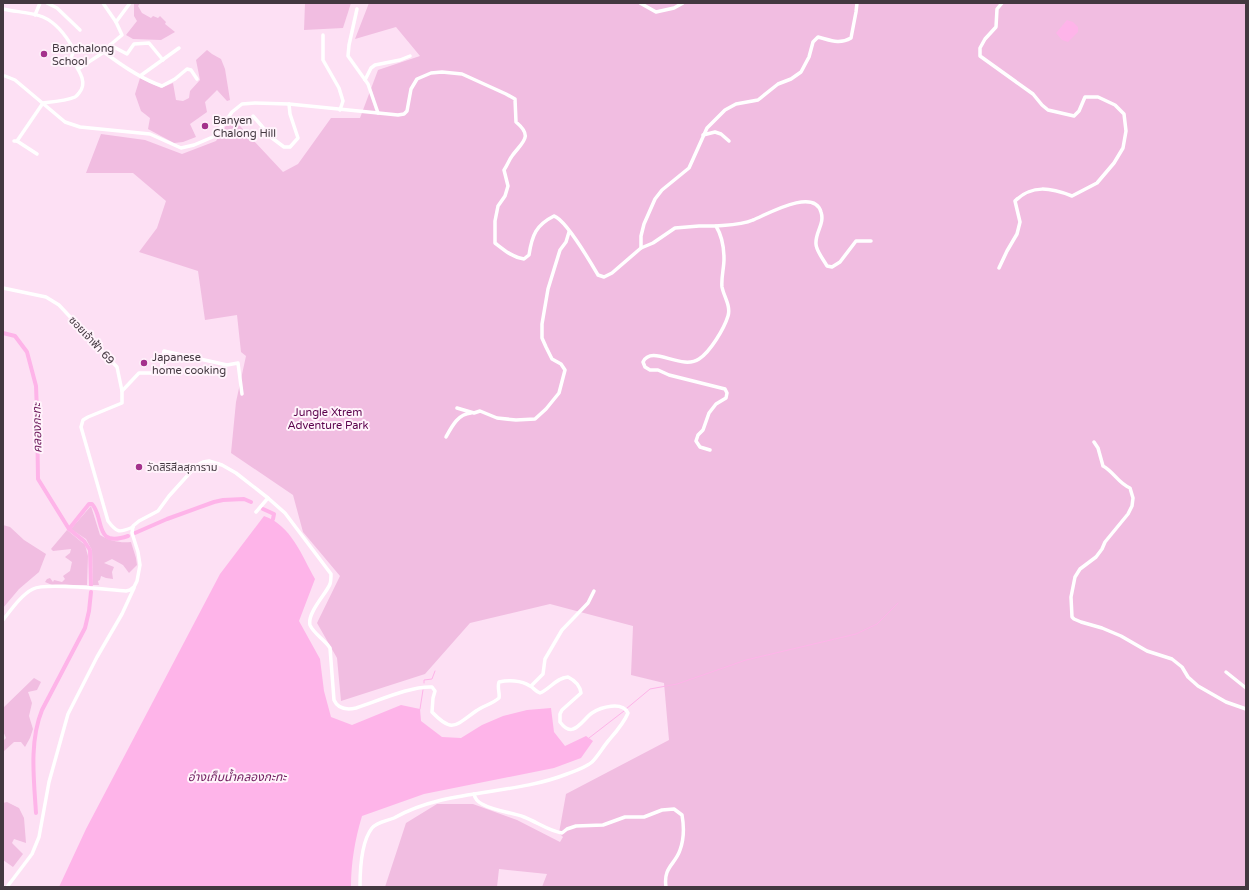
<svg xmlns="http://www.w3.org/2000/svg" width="1249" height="890" font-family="'Varela Round','Noto Sans Thai',sans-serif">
	<rect width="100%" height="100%" fill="#fde0f4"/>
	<!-- green -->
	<g fill="#f1bde1">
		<polygon points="134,3 140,3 138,6 142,13 151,18 153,16 158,18 160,16 166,22 165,24 175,32 161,40 133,39 126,35 137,21 134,16"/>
		<polygon points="305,3 351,3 343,28 304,30"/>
		<polygon points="369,3 1246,3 1246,887 542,887 547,874 499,869 497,887 385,887 406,823 437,804 473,804 517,820 560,842 563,837 559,833 566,794 669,740 664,683 631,675 633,626 550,604 470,623 425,674 341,701 337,658 317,623 340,576 303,532 293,495 231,453 236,402 246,356 241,352 237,315 205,320 198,271 139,252 157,228 166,201 133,173 86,173 101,134 145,140 182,154 216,141 227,124 240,126 283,172 298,164 331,118 360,118 378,70 420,56 396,27 355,39"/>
		<polygon points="207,50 212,54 221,59 225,69 230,100 227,101 217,90 205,102 207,112 190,124 196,137 183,142 174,143 148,129 150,118 141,111 135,94 140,78 161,88 173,83 176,100 183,101 189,98 190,91 200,80 196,60"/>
		<path d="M91,506L100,535C110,541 119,543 131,542L136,558L137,565L129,573L123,565L112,559L104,563L114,567L112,572L113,579L106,578L101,576L100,580L98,581L99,585H93L92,550L86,539L71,529Z"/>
		<polygon points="3,525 10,527 24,540 46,554 39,572 19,589 3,608"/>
		<polygon points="67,530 85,545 88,556 87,585 52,585 45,582 47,579 50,578 53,582 54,580 62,582 65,579 63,576 70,571 72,562 65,557 70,553 71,549 53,551 51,549"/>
		<polygon points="34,678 41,682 37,690 28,692 32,703 29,716 33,729 30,738 25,747 21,742 14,742 3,752 3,741 6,738 3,731 3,708"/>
		<polygon points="7,802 19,808 24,818 26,843 14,839 12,843 23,854 13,867 3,860 3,803"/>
	</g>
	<!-- water -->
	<g fill="#feb4e9">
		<polygon points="1067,20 1073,22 1078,27 1078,32 1068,42 1062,40 1056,33"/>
		<path d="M264,516C291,525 302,556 315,579L299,621L320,659L324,691L331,717L352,725L401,705L420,709L421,721L442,737L461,738L482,725L503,716L527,710L551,708L554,732L565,746L586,736L593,741L581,758L554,768L424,794L362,816C355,839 351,863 351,887H59L86,829L220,574Z"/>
	</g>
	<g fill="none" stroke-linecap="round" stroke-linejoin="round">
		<!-- stream -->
		<g stroke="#feb4e9" stroke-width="1">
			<polyline points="424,683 424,680 432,679 435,671"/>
			<polyline points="420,709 423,690"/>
			<polyline points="626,709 650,689 677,684 746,660 856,634 877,624 898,603"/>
			<polyline points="589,738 624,711"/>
		</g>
		<!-- canal -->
		<g stroke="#feb4e9" stroke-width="4">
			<polyline points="3,333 15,336 27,352 36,386 37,412 38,479 69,529 84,541 90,550 91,585"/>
			<polyline points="263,509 274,514 273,519"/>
			<path d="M69,529L89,504H92C105,518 93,548 128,536"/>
			<polyline points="135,533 167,519 214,502 223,500 244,499 251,502"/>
			<path d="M36,813C34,780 29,742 42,710L85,628L89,611L91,592"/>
		</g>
		<!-- street -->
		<g stroke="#fff" stroke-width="3.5">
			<polyline points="47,3 57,8 80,30"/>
			<polyline points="640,3 656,12 674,8 683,3"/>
			<path d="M3,9C15,12 31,12 43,17C57,23 67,37 74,50L71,58C77,68 89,82 79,93C78,94 77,96 75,97C66,101 52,102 43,103L17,141H14"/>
			<polyline points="357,9 349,45 348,56 368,84 378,113"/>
			<polyline points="35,15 40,3"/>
			<polyline points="116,22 130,3"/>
			<polyline points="323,35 323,60 339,88 343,101 340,110"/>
			<polyline points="110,45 127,54 134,44 149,43 163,60"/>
			<path d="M104,52C121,65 141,79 162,86L175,79L187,69L191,70L197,79"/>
			<polyline points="78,69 104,52 110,45 122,35 116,22 103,3"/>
			<path d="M5,76L15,80L65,122L80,127L150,134L181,148L194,145L215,136L232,112L242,104L255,103L289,104L398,115L404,114L407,111L411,89L417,79L431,73L442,72L462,74L506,94L515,99L516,122C534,137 522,142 512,156C509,160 507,166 504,170L508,186L505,196L498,206L495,221V243C504,250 512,257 524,259L529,255C532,235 536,225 554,216C566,220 591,263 598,275L604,277L612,273L641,248L653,243L675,228L699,226H716C722,236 724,248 724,259C724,268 721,278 722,287C724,297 731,306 728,316C724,329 710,352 699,359C681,371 652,344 643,362L645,367L650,370H658L669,375L725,389L727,393L726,398L716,404L709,413L703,430L698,435L696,441L700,447L710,450"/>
			<polyline points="140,76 179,48"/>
			<polyline points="365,80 371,68 375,65 400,60 410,56"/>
			<polyline points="253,116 272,138 284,147 290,147 298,138 290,114 289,104"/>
			<polyline points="703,135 715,132 721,134 729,141"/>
			<polyline points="17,141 37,154"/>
			<path d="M716,226C728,225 742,225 753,220C766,215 814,187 821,212C825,224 815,232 816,244C816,251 824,260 827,266L832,267L840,262L856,241H871"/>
			<path d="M641,248V236L644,224L655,199L662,190L689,168L707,128L725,110L736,104L758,100L778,84L791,79L801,72L809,57L813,42L818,37C830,40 839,45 851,38L856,12L857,3"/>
			<path d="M999,268L1007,251L1017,234L1020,222L1015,201C1032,184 1051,188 1072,196L1097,183L1114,163L1123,148L1126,131L1124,114L1115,105L1098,97H1085L1079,111L1074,116L1048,110L1042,105L1033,94L980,56V48L985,39L996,27L997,9L1002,3"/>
			<path d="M3,288L46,297L59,305L117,367L122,391V403L88,417L83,420L81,427L108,521C117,533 119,533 133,527"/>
			<polyline points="122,391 139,373 158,373 161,371 164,351 227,365 238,363 242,394"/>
			<polyline points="457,408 474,413 480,411 497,418 516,420 535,419 546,409 559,393 565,370 561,364 552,359 546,347 542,338 542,324 548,289 560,250 566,242 569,232"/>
			<path d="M446,437C452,426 458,414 471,413"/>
			<path d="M1094,442L1098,448L1103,466C1114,472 1118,483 1130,488L1133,498L1132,506L1128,514L1105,542L1102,549L1096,557L1080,569L1075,577L1071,597L1072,617L1074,619L1081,622L1102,628L1121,636L1147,651L1172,659L1182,667L1188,677L1198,686L1226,702L1246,709"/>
			<polyline points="256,512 268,498"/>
			<path d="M3,620C11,610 21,595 33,589C46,582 108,590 126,591L130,590L134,587L137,581L140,565L138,552L132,533L133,526L139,521L158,511L169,496L197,465L203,462L209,461L222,465L236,473L268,498L285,513L331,574C331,577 331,581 330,584C326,594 307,613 310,625C313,633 325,640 330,648L334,700C338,709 347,710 356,708C378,701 410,686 432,687L435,691L433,698L432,712C452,733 455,726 476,711C483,706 492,704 499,698C500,693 497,688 499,682C508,680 521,680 530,686C534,688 535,691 540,693C550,689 556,678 568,677C574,680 580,685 581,693L562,710L560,714V722C563,726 568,731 573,729C580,727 586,717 592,713C601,707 622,701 628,713C624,723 616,732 609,740C603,747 598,756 592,762C585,768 575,771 567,774C511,796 447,788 394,818C387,821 377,822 372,828C361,842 360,870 360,887"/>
			<polyline points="1226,672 1246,688"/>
			<polyline points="531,686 543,674 545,659 562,630 588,603 594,591"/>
			<path d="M474,794C475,799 478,802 482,804C494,811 511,812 524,817C537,822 549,831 562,833L567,829L576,826L603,825L625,817H644L662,810L674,809L682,815C684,826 684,839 680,850C675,865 663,867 666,887"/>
			<polyline points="7,887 32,854 39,837 49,782 68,714 97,657 122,614 134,588"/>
		</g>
	</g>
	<!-- markers -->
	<g fill="#a4318c" stroke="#fff3fb" stroke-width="1.5">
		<circle cx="44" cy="54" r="4"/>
		<circle cx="205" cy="126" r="4"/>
		<circle cx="144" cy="363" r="4"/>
		<circle cx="139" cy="467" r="4"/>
	</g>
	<g text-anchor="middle" stroke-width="4" stroke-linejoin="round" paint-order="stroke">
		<!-- poi labels -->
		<g font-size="11" fill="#433840" stroke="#fff3fb" text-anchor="start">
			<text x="52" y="52">Banchalong<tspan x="52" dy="13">School</tspan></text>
			<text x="213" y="124">Banyen<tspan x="213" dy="13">Chalong Hill</tspan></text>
			<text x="152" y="361">Japanese<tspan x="152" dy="13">home cooking</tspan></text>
			<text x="147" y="471">วัดสิริสีลสุภาราม</text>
		</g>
		<!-- street labels -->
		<g font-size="11" fill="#433840" stroke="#fff3fb">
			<text transform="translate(92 340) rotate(47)" y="4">ซอยเจ้าฟ้า 69</text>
		</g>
		<!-- park labels -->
		<g font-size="11" fill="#5b024c" stroke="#fff3fb">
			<text x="328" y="416">Jungle Xtrem<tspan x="328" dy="13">Adventure Park</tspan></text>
		</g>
		<!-- water labels -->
		<g font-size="12" font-style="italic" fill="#722061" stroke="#fff3fb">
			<text transform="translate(37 428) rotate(-91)" y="4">คลองกะทะ</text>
			<text x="237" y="781">อ่างเก็บน้ำคลองกะทะ</text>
		</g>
	</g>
	<!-- border -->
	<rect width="1249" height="890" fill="none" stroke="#433840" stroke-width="8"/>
</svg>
